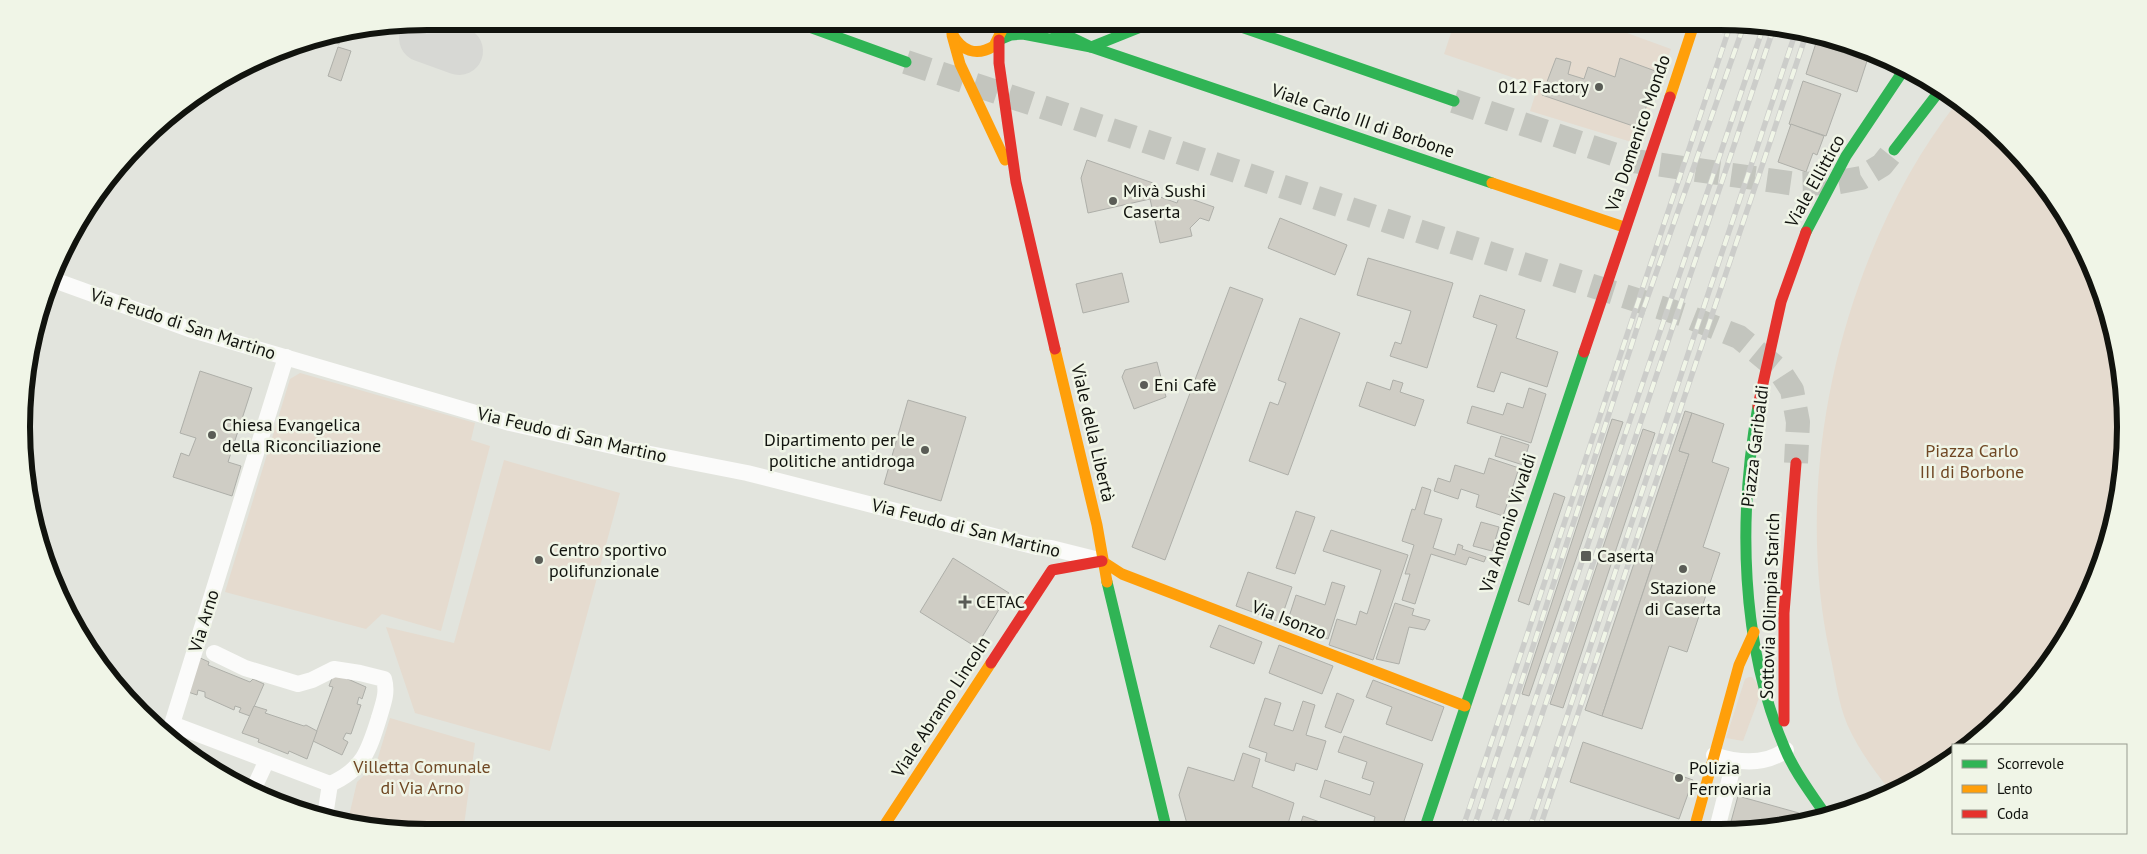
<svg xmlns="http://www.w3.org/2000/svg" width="2147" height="854" font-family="'PT Sans',sans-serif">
	<rect width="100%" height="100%" fill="#e2e4dd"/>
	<!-- green -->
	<g fill="#e5dbcf">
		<polygon points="1455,21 1594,21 1671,49 1638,144 1530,111 1538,86 1444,54"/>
		<path d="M1958,101L1987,122L2042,180L2084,247L2112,322L2125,400L2122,480L2104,557L2057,653L1987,732L1968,745H1953V755L1899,791L1892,793C1875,772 1858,749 1847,724C1838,702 1835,676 1830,654C1790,471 1843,248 1958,101Z"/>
		<polygon points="300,373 475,423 471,440 490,446 441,631 382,614 366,629 225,592 290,379"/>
		<polygon points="504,460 620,493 550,751 415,713 386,627 454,643"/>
		<polygon points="1749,677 1752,677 1762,690 1743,741 1726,738 1745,679"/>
		<polygon points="390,718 475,743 463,833 450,833 349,816 357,782 376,764"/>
	</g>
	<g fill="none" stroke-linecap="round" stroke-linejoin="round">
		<!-- taxiway -->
		<polyline stroke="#d7d8d4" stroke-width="48" points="423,38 459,51"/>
	</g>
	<!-- building -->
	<g fill="#cfcdc5" stroke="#aeafa9">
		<polygon points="342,35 339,44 328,39 329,38"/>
		<polygon points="1816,43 1867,61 1857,92 1806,74"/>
		<polygon points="338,47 351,51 341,81 328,76"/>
		<polygon points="1556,58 1571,62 1568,74 1584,79 1588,67 1615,77 1620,58 1658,72 1639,128 1542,95"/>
		<polygon points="1803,81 1841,94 1826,136 1789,124"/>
		<polygon points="1791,124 1824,136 1817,155 1813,153 1806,172 1778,162"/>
		<polygon points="1087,160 1153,183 1149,193 1177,203 1180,195 1214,207 1209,221 1200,218 1190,228 1192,236 1160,243 1150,199 1088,213 1081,178"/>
		<polygon points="1280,218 1347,245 1335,275 1268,248"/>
		<polygon points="1368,258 1453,283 1427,368 1390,356 1395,342 1401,344 1411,311 1357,295"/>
		<polygon points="1122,273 1129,302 1083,313 1076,284"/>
		<polygon points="1230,287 1263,299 1165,560 1132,547"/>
		<polygon points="1480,295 1525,310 1516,338 1558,352 1547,387 1501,372 1494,392 1477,387 1497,325 1473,317"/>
		<polygon points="1300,318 1340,333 1288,475 1249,461 1270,402 1278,405 1286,383 1278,380"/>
		<polygon points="1157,362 1166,397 1134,409 1122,377 1125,370"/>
		<polygon points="200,371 252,388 228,462 241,466 232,496 173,477 181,453 189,456 196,438 180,433"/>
		<polygon points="1393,380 1403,383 1400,392 1424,400 1415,426 1359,406 1367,382 1390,390"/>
		<polygon points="1529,388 1546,394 1531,443 1467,423 1472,406 1503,415 1507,403 1523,408"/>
		<polygon points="908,400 966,417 941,501 884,484"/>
		<polygon points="1685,411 1692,413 1679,451 1689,454 1602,716 1599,715 1585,710"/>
		<polygon points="1692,413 1724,424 1712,462 1729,468 1703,547 1720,553 1687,652 1669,646 1642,729 1602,716 1689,454 1679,451"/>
		<polygon points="1612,419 1623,422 1529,696 1522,694"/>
		<polygon points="1643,429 1655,433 1563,708 1550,704"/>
		<polygon points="1501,436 1529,445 1523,465 1495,456"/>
		<polygon points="1489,458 1519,468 1503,516 1476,507 1479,495 1461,489 1458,499 1434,491 1438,478 1450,482 1455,465 1484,474"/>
		<polygon points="1422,487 1431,490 1424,514 1442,519 1433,548 1455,555 1458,544 1463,546 1462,549 1486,557 1484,562 1469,557 1466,565 1431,554 1415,604 1402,600 1410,574 1405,574 1414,545 1402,541 1412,509 1415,510"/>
		<polygon points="1554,493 1565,497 1529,605 1518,601"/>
		<polygon points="1296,511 1315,517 1295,574 1276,568"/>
		<polygon points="1481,522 1499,527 1492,551 1473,546"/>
		<polygon points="1331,530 1408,555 1373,660 1329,645 1337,619 1356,625 1360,611 1367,614 1381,570 1323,551"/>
		<polygon points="953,558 1009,593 976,647 920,612"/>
		<polygon points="1248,572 1292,587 1280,622 1236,606"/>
		<polygon points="1332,582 1345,586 1328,639 1286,626 1296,595 1325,605"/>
		<polygon points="1395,603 1414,609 1412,615 1430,620 1425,630 1409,627 1399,664 1376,659"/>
		<polygon points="1219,625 1262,642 1254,664 1210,647"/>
		<polygon points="1279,645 1333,666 1322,694 1269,673"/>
		<polygon points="198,657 209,662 208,665 250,682 253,679 264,684 250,716 239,712 241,708 235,706 234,710 205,697 205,692 198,690 197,695 185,691"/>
		<polygon points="334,673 366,687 362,699 359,697 357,704 361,705 351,734 346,733 343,739 348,742 342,755 313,741 333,687 329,686"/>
		<polygon points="1373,680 1444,707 1432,741 1386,724 1392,707 1366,697"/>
		<polygon points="1337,693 1354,700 1341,733 1325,727"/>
		<polygon points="1265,698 1281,703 1274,725 1293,731 1303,701 1315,705 1306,735 1326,741 1317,770 1296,763 1294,771 1265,761 1267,753 1249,747"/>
		<polygon points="254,706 267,710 265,713 304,726 306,725 317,731 307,759 289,751 288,754 258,742 259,739 242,733"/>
		<polygon points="1344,736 1423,764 1401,830 1374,821 1375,817 1320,797 1325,780 1370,795 1374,782 1362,778 1367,762 1338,752"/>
		<polygon points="1583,742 1693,780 1679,819 1570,782"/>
		<polygon points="1243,753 1260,759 1252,787 1294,803 1286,831 1189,831 1179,795 1188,767 1234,781"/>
		<polygon points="1738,796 1799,813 1797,822 1773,829 1729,829"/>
		<polygon points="1303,816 1342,830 1292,830 1294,827 1299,829"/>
	</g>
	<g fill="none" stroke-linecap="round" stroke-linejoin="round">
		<!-- secondary-tunnel -->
		<g stroke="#c3c5be" stroke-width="24" stroke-dasharray="24 12" stroke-linecap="butt">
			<polyline points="906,62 1387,221 1684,315 1739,337 1779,370 1792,390 1798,422 1796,463"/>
			<polyline points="1454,101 1634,161 1796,184 1834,183 1861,178 1882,165 1894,150"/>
		</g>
		<!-- street -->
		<g stroke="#fbfbfa" stroke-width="16">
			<polyline points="51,279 189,329 510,423 630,450 747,473 1037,547 1051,548 1095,559"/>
			<polyline points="286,357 172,724 330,784 325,816"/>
			<path d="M214,653L245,668L298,684L312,680L334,669L360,673L384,679C388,693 383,704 379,718C369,750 363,770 330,784"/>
			<path d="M1714,755C1738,763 1764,766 1786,750"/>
			<polyline points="254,788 267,760"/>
			<polyline points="1717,829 1734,762"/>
		</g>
		<!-- fast -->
		<g stroke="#30b455" stroke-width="11">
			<polyline points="793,21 906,62"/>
			<polyline points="1037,21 1091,47 1492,183"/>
			<polyline points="1224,21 1454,101"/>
			<polyline points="999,40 1011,35 1023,34 1091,47 1156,21"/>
			<polyline points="1894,150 1941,89"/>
			<polyline points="1806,232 1846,156 1905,68"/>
			<path d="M1758,406C1738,516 1740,644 1785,749C1795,773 1811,793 1825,814"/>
			<polyline points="1107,582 1167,831"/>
			<polyline points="1424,830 1584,352"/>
		</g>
		<!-- slow -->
		<g stroke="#ff9f0a" stroke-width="11">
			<path d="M952,33C961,51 976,57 994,46L1002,30"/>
			<polyline points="952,35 960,64 1005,160"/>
			<polyline points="1670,97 1695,21"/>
			<polyline points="1492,183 1624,227"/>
			<polyline points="1055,349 1097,525 1107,582"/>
			<polyline points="1102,561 1122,574 1465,706"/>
			<polyline points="1694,829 1739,665 1754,632"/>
			<polyline points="880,832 991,663"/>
		</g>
		<!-- jam -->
		<g stroke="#e5322d" stroke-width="11">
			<polyline points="999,40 999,63 1016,182 1055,349"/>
			<polyline points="1584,352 1670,97"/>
			<polyline points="1758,406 1781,302 1806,232"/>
			<polyline points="991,663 1052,570 1102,561"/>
			<polyline points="1784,721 1784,613 1796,463"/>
		</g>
		<!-- rail casing -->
		<g stroke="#cccdca" stroke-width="5.5">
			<g id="rail">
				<polyline points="1462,830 1731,23"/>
				<polyline points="1473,830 1643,310 1744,25"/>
				<polyline points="1491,830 1763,28"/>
				<polyline points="1503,830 1773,30"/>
				<polyline points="1529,830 1795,34"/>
				<polyline points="1539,830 1806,35"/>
			</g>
		</g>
		<!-- rail -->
		<use href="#rail" stroke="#f0f5e7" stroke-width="4" stroke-dasharray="11" stroke-linecap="butt"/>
	</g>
	<!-- markers -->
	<g fill="#5a5c56" stroke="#f0f5e7" stroke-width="2">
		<circle cx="1599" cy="87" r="5"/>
		<circle cx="1113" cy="201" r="5"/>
		<circle cx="1144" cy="385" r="5"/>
		<circle cx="212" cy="435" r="5"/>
		<circle cx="925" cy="450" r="5"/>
		<rect x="1580" y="550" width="12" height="12" rx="2.5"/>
		<circle cx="539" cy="560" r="5"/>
		<circle cx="1683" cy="569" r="5"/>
		<path d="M962.5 594.5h5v5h5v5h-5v5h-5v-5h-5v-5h5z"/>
		<circle cx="1679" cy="778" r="5"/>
	</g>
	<g text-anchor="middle" stroke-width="5" stroke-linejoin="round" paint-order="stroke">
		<!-- poi labels -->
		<g font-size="18" fill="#11130e" stroke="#f0f5e7" text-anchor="start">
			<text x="1589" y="93" text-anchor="end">012 Factory</text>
			<text x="1123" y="197">Mivà Sushi<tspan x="1123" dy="21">Caserta</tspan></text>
			<text x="1154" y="391">Eni Cafè</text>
			<text x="222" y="431">Chiesa Evangelica<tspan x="222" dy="21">della Riconciliazione</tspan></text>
			<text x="915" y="446" text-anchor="end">Dipartimento per le<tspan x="915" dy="21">politiche antidroga</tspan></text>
			<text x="549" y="556">Centro sportivo<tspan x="549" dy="21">polifunzionale</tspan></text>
			<text x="1597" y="562">Caserta</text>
			<text x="1683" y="594" text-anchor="middle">Stazione<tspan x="1683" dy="21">di Caserta</tspan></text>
			<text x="976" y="608">CETAC</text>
			<text x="1689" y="774">Polizia<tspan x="1689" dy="21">Ferroviaria</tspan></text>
		</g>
		<!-- street labels -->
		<g font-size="18" fill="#11130e" stroke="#f0f5e7">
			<text transform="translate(1363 121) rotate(19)" y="6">Viale Carlo III di Borbone</text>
			<text transform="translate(1638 133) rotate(-71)" y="6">Via Domenico Mondo</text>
			<text transform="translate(1815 181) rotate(-61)" y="6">Viale Ellittico</text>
			<text transform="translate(183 324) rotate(18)" y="6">Via Feudo di San Martino</text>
			<text transform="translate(1093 433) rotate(77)" y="6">Viale della Libertà</text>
			<text transform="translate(572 435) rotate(13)" y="6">Via Feudo di San Martino</text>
			<text transform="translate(1755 446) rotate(-83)" y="6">Piazza Garibaldi</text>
			<text transform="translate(1508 523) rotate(-72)" y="6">Via Antonio Vivaldi</text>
			<text transform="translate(966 528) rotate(14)" y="6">Via Feudo di San Martino</text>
			<text transform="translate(1770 606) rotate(-88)" y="6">Sottovia Olimpia Starich</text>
			<text transform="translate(1289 620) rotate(21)" y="6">Via Isonzo</text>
			<text transform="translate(204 621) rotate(-73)" y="6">Via Arno</text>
			<text transform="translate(941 707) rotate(-57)" y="6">Viale Abramo Lincoln</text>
		</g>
		<!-- park labels -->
		<g font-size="18" fill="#6f4723" stroke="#f0f5e7">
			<text x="1972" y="457">Piazza Carlo<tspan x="1972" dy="21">III di Borbone</tspan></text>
			<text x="422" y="773">Villetta Comunale<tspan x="422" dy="21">di Via Arno</tspan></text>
		</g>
	</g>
	<!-- crop -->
	<path d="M0 0H2147V854H0ZM427 30H1720A397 397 0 0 1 2117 427V427A397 397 0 0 1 1720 824H427A397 397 0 0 1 30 427V427A397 397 0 0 1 427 30Z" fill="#f0f5e7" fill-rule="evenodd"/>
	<path fill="none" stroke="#11130e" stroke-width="6" d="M427 30H1720A397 397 0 0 1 2117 427V427A397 397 0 0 1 1720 824H427A397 397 0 0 1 30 427V427A397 397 0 0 1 427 30Z"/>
	<!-- legend -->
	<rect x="1952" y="744" width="175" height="90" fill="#f0f5e7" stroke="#979b90"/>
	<rect x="1962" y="760" width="25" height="8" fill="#30b455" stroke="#979b90"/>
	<text x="1997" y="769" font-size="15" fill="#11130e">Scorrevole</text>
	<rect x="1962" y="785" width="25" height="8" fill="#ff9f0a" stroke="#979b90"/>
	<text x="1997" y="794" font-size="15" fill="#11130e">Lento</text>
	<rect x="1962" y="810" width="25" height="8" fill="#e5322d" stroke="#979b90"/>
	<text x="1997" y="819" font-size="15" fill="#11130e">Coda</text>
</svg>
